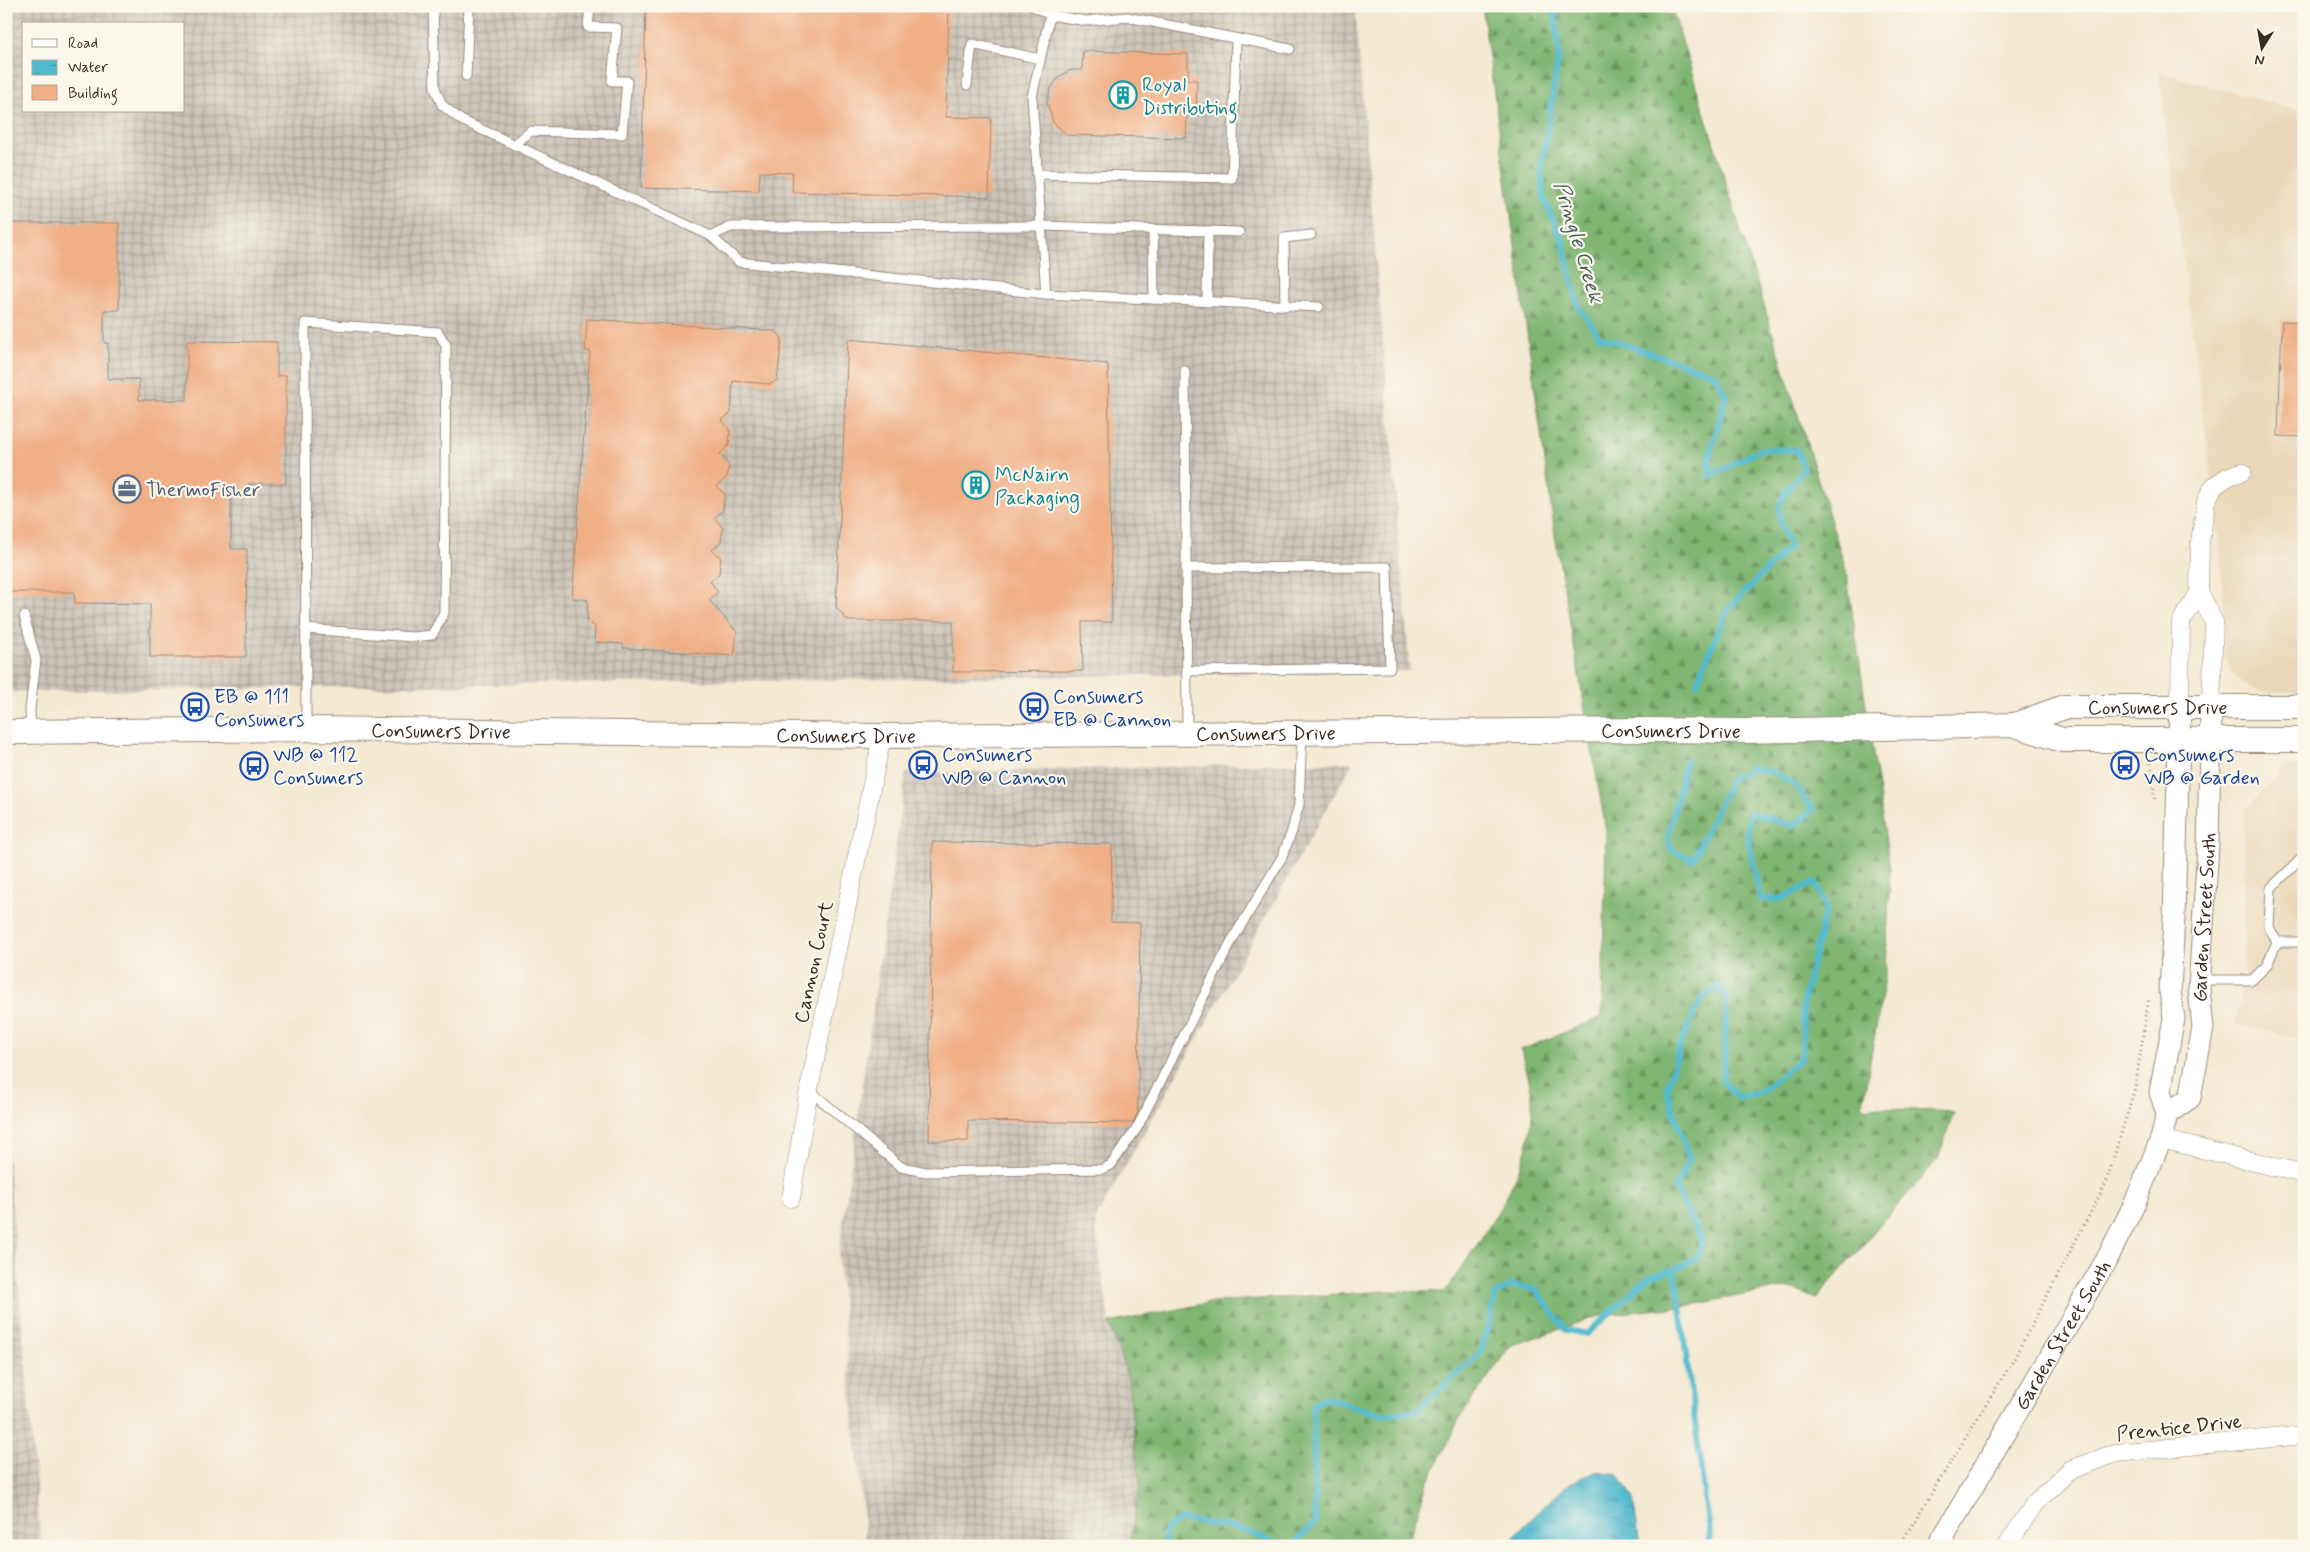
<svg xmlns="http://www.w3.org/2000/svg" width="2310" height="1552" font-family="Mynerve,sans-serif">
	<defs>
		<pattern id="industrial-grid" width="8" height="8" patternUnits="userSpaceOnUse" patternTransform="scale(1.25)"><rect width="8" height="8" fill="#cbc3b8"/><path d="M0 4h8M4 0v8" fill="none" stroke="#a69f95"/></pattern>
		<pattern id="forest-firs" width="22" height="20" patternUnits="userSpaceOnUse" patternTransform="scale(1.25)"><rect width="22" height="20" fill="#7fb672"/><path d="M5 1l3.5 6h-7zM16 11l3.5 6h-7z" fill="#69945d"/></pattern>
		<pattern id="water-ripples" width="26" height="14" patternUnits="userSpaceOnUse" patternTransform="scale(1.25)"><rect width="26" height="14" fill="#51bace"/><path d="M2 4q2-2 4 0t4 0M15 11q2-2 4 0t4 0" fill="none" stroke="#4497a7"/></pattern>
	</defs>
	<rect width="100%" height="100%" fill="#fbf7ec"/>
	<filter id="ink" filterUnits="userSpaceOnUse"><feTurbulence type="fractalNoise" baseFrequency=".02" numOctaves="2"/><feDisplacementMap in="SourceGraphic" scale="10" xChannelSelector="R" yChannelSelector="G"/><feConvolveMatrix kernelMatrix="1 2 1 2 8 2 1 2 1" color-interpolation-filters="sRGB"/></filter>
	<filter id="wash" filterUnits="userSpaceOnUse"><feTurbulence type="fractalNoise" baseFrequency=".0096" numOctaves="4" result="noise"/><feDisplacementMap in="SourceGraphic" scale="20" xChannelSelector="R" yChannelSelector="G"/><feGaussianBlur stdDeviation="1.12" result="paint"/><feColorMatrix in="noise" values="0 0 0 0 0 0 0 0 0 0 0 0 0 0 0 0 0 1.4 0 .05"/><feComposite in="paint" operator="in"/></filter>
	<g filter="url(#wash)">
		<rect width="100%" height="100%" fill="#f4e9d2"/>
		<!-- built -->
		<g fill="#ebd8ba">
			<polygon points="2159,72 2304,112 2304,692 2267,692 2253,689 2240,681 2231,671 2225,656 2221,555"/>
			<polygon points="2287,767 2304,767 2304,1039 2235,1024 2244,975 2244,810"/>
		</g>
		<!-- industrial -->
		<g fill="url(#industrial-grid)" fill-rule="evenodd">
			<path d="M6,6H1355L1410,671L6,692ZM24,24H184V111H24Z"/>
			<polygon points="1353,762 1095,1220 1109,1323 1127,1374 1140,1484 1129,1546 866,1546 838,1259 906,773"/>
			<polygon points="6,1137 41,1546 6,1546"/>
		</g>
		<!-- forest -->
		<path fill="url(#forest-firs)" stroke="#5d7048" d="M1482,6H1631L1674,15L1846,570L1890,869L1886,972L1862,1107L1954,1112L1938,1159L1816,1299L1787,1287L1680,1307L1602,1315L1510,1346L1459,1419L1426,1487L1407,1546H1129L1140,1484L1127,1374L1109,1323L1213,1302L1387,1291L1445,1292C1481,1238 1536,1169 1532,1102C1532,1085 1525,1066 1521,1050L1602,1017L1606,831L1556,542Z"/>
		<!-- water -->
		<polygon fill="url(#water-ripples)" stroke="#467276" points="1595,1471 1618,1474 1633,1498 1640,1546 1490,1546 1511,1539 1564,1487"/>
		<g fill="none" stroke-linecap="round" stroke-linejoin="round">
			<!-- stream -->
			<g stroke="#51bace" stroke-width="6">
				<path d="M1554,6L1559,54L1541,172L1544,199L1563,241L1578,306L1599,336L1714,374L1726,396L1709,459L1710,476L1762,449L1797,450L1804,469C1776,504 1772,504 1790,546L1727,610L1697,683"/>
				<polyline points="1675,1269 1711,1546"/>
				<polyline points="1164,1546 1166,1529 1181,1519 1241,1529 1283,1546"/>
				<polyline points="1293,1546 1315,1522 1313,1405 1326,1398 1383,1415 1417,1411 1481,1352 1496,1294 1512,1285 1536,1290 1566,1330 1587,1334 1650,1276 1675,1269 1698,1257 1702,1240 1675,1188 1689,1159 1667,1090 1681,1042 1702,997 1720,986 1727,999 1723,1081 1738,1098 1760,1093 1802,1058 1803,1003 1826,907 1815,882 1781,899 1761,899 1747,834 1751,813 1793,826 1813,810 1796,786 1776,773 1752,768 1732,778 1693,860 1672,850 1668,838 1686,760"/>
			</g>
		</g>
		<g id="blocks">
			<!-- building -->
			<g fill="#f0af85">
				<polygon points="646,6 949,6 946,117 991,118 989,197 792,192 793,173 760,172 759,191 641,188"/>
				<polygon points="1083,51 1188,54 1188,80 1197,80 1196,109 1187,109 1186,138 1067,135 1053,122 1047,102 1051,88 1059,77 1071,70 1082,70"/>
				<polygon points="6,223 119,223 119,310 104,310 104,343 108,343 108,379 139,379 139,400 187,400 187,341 277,342 277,376 286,375 286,484 249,484 249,494 231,494 231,549 247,549 246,657 150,657 150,604 75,603 74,592 6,592"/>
				<polygon points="587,319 776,331 782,338 777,380 771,384 733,381 731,413 722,420 730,430 729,445 720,454 729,465 727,477 717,486 725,495 723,510 715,518 723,528 721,542 712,550 721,558 719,574 710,581 718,592 709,600 737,632 734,656 623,648 623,644 594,642 595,627 587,619 588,600 572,598 590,351 585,351"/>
				<polygon points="2282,321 2304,322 2304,437 2278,436"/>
				<polygon points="848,339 1108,364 1112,622 1082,622 1083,671 953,672 953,621 848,621 836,607"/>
				<polygon points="932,842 1112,844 1111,922 1140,923 1138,1112 1133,1123 968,1121 968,1141 929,1141"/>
			</g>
		</g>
	</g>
	<g filter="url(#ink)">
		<use href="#blocks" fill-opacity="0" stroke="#988a78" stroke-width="1"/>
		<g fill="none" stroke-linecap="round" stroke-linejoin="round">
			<!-- service casing -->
			<g stroke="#988a78" stroke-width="11">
				<g id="service">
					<polyline points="433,6 435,88 442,105 461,120 711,236 739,262 1046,294 1032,97 1052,6"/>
					<polyline points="1033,6 1050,15 1086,21 1127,17 1290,49"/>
					<polyline points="466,76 469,6"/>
					<polyline points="967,85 972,44 1040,59"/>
					<polyline points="514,145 531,131 622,134 627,81 612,81 617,28 588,27 590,6"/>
					<polyline points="1037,174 1232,178 1236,39"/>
					<polyline points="1153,230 1154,299"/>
					<polyline points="711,236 731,227 1041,226 1239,232"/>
					<polyline points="1046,294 1319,307"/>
					<polyline points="1207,302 1208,231"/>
					<polyline points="1285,306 1284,238 1311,235"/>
					<polyline points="1185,371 1187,734"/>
					<polyline points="1186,568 1387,567 1390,668 1187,671"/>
					<polyline points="24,616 36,660 30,709 31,732"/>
					<path d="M305,629L413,637L432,635L444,613L446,345L438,332L305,323C305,458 305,593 306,728"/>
					<polyline points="2277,942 2269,927 2271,888 2304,856"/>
					<polyline points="2277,942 2304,942"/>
					<polyline points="2200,980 2252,980 2267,965 2277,942"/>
					<polyline points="809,1090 901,1167 926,1172 1103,1169 1111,1165 1137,1128 1231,942 1282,857 1292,831 1299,804 1302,733"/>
				</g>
			</g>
			<!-- minor casing -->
			<g stroke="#988a78" stroke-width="19">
				<g id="minor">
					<polyline points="2180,707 2181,622 2199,593"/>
					<polyline points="2211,707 2214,622 2199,593 2200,543 2206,501 2214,486 2229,476 2242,472"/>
					<polyline points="2161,1139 2304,1174"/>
					<polyline points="791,1198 809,1089 882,736"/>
					<polyline points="2007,1546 2035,1503 2070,1470 2116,1453 2304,1435"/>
				</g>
			</g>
			<!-- tertiary casing -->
			<g stroke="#988a78" stroke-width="23">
				<g id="tertiary">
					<path id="s1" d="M2167,1114L2190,1098L2203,1028L2199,989L2208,846L2211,707"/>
					<path id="s2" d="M1938,1546L2107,1259L2134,1205L2161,1139L2167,1114L2160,1092L2174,1019L2170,991L2174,918L2180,707"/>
				</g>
			</g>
			<!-- secondary casing -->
			<g stroke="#988a78" stroke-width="26">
				<g id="secondary">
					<polyline points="2015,725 2062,740 2304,740"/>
					<path id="s3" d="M6,732L306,729L882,736L1650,730L1745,731L2015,725L2064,707H2304"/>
				</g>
			</g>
			<!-- path -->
			<g stroke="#988a78" stroke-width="3" stroke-dasharray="1 4" stroke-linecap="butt">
				<polyline points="2151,763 2155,802"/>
				<polyline points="1899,1546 2014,1359 2106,1183 2135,1088 2149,998"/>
			</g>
			<!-- service -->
			<use href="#service" stroke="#fff" stroke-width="9"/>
			<!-- minor -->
			<use href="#minor" stroke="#fff" stroke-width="18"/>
			<!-- tertiary -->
			<use href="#tertiary" stroke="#fff" stroke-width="21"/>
			<!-- secondary -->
			<use href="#secondary" stroke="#fff" stroke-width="24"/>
		</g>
	</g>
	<!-- icons -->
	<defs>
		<g id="building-ring" transform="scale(1.4375)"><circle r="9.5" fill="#fbf7ec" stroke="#0f9aa8" stroke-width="1.5"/><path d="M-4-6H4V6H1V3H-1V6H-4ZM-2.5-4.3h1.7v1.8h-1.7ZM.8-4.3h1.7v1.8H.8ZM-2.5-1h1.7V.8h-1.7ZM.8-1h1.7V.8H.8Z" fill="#0f9aa8"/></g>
		<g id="office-ring" transform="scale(1.4375)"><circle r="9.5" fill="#fbf7ec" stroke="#5c6f8a" stroke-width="1.5"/><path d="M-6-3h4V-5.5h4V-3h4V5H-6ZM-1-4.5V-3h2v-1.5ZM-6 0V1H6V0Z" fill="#5c6f8a"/></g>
		<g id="bus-ring" transform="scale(1.4375)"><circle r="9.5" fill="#fbf7ec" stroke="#1a4fb4" stroke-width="1.5"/><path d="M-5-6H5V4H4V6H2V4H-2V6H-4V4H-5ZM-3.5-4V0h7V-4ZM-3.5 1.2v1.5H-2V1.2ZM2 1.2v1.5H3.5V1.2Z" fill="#1a4fb4"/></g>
	</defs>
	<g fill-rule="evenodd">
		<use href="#building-ring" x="1123" y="95"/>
		<use href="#building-ring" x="976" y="485"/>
		<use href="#office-ring" x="127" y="489"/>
		<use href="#bus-ring" x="195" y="707"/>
		<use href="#bus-ring" x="1034" y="707"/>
		<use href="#bus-ring" x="923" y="765"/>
		<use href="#bus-ring" x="2125" y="765"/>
		<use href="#bus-ring" x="254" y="766"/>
	</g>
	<g text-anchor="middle" stroke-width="4.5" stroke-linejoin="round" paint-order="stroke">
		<!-- culture labels -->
		<g font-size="20" fill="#0d838f" stroke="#fbf7ec" text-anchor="start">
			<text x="1142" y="91">Royal<tspan x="1142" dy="23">Distributing</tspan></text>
			<text x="995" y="481">McNairn<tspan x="995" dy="23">Packaging</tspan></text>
		</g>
		<!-- service labels -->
		<g font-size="20" fill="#4e5e75" stroke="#fbf7ec" text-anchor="start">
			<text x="146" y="496">ThermoFisher</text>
		</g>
		<!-- transit labels -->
		<g font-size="20" fill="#164399" stroke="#fbf7ec" text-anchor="start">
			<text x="214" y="703">EB @ 111<tspan x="214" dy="23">Consumers</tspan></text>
			<text x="1053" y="703">Consumers<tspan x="1053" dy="23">EB @ Cannon</tspan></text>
			<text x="273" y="761">WB @ 112<tspan x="273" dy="23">Consumers</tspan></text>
			<text x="942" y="761">Consumers<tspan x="942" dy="23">WB @ Cannon</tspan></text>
			<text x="2144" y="761">Consumers<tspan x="2144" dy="23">WB @ Garden</tspan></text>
		</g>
		<!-- street labels -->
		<g font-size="20" fill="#3b2a1e" stroke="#fbf7ec">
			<text dy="7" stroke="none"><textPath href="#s3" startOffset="2155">Consumers Drive</textPath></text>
			<text dy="7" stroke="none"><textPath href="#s3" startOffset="435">Consumers Drive</textPath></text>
			<text dy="7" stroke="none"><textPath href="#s3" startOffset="1665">Consumers Drive</textPath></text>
			<text dy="7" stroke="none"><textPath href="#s3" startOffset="1260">Consumers Drive</textPath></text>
			<text dy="7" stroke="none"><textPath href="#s3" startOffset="840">Consumers Drive</textPath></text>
			<text dy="7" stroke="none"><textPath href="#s1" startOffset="210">Garden Street South</textPath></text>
			<text transform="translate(813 962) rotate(-78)" y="7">Cannon Court</text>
			<text dy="7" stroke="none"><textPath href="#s2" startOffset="245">Garden Street South</textPath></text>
			<text transform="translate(2179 1427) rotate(-6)" y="7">Prentice Drive</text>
		</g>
		<!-- water labels -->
		<g font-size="21" font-style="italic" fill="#435c5c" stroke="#fbf7ec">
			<text transform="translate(1579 242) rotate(73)" y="7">Pringle Creek</text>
		</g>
	</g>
	<!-- margin -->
	<rect width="2310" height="1552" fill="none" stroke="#fbf7ec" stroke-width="25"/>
	<!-- legend -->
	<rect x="22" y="22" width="162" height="90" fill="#fbf7ec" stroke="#aea59a"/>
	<rect x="32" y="39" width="25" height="8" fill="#ffffff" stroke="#aea59a"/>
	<text x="68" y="48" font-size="15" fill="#3b2a1e">Road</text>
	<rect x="32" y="60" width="25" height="15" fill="url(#water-ripples)" stroke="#aea59a"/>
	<text x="68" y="72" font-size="15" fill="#3b2a1e">Water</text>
	<rect x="32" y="85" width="25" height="15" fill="#f0af85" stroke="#aea59a"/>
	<text x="68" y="98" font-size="15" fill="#3b2a1e">Building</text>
	<!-- north arrow -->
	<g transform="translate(2262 48) rotate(191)" stroke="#fbf7ec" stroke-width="4" paint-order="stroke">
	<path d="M0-4L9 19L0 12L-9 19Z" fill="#3b2a1e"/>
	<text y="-8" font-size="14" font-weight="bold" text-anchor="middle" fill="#3b2a1e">N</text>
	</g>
</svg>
